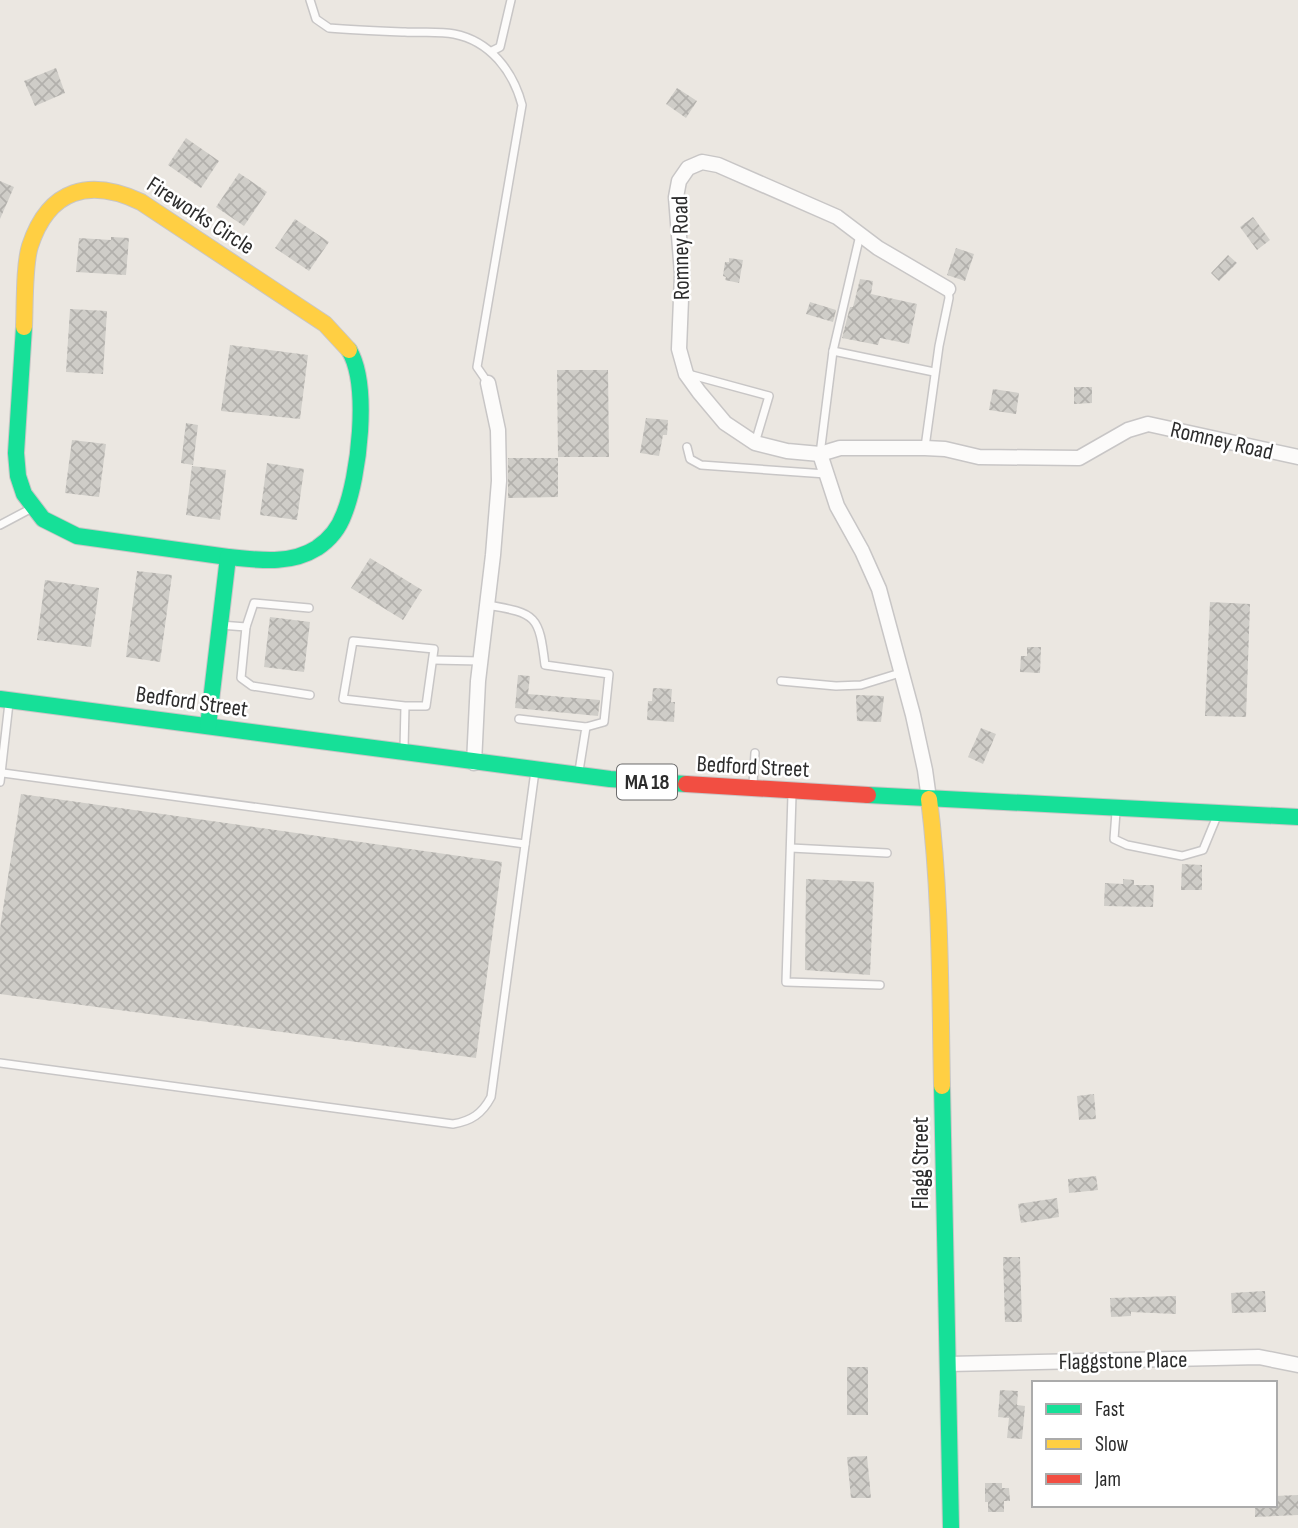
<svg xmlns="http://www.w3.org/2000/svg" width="1298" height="1528" font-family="'Sofia Sans Condensed',sans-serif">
	<defs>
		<pattern id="building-cross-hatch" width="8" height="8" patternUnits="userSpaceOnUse" patternTransform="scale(1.75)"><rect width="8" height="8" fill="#cfcdc8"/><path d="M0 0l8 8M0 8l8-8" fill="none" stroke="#b2b0ac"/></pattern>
	</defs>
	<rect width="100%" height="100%" fill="#ebe7e1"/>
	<!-- building -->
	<g fill="url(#building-cross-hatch)">
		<polygon points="56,68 65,93 35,106 24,81"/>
		<polygon points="677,88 697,101 686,118 666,104"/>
		<polygon points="186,138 219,161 201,188 168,165"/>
		<polygon points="239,173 267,192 244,226 216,207"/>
		<polygon points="0,181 14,187 0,219"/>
		<polygon points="1253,217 1270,240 1257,250 1240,227"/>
		<polygon points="295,219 329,242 309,271 275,248"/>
		<polygon points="111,237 129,238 126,275 76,272 79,238 111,240"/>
		<polygon points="956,248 974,254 965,281 947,275"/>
		<polygon points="1228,255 1237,263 1219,281 1211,273"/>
		<polygon points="729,258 743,260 739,283 725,280 726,277 723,276 725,262 729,262"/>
		<polygon points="860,279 873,281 871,294 917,304 909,344 880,338 878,345 842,338 850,307 853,307"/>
		<polygon points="810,302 836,310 833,322 806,314"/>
		<polygon points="70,309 107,311 103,374 66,372"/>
		<polygon points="230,345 308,355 300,419 221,411"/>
		<polygon points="557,370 608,370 609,457 558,457"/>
		<polygon points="1074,387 1092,387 1092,403 1074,404"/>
		<polygon points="993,389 1019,393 1016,414 989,410"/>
		<polygon points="646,418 668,420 667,435 663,435 659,456 640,453"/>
		<polygon points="186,423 198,425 193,465 181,463"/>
		<polygon points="72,440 106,444 99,497 65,493"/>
		<polygon points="508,458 558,458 558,497 508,498"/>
		<polygon points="267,463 304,469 297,520 260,515"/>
		<polygon points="192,466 226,470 220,520 186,515"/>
		<polygon points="370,558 422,590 403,620 351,588"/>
		<polygon points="137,571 172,575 160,662 126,657"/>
		<polygon points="45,580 99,588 91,647 37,640"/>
		<polygon points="1210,602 1250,604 1246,717 1205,716"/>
		<polygon points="270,617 310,622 304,672 264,667"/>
		<polygon points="1027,647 1041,647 1040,673 1020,672 1021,656 1027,656"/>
		<polygon points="518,675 530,676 528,694 600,700 598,716 515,708"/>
		<polygon points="653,688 672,689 671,702 675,702 674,722 647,720 648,701 652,701"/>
		<polygon points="856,695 884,696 881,722 857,721"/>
		<polygon points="981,728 996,734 983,764 968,757"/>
		<polygon points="21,794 502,862 476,1058 0,994 0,928"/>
		<polygon points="1182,864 1202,865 1202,890 1181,890"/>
		<polygon points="806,879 874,882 870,975 805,970"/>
		<polygon points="1123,879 1134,880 1134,885 1154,885 1153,907 1104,906 1105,883 1123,884"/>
		<polygon points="1094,1094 1096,1119 1079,1120 1077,1096"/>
		<polygon points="1096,1176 1098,1190 1069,1193 1068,1179"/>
		<polygon points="1057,1198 1059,1217 1021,1223 1018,1204"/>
		<polygon points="1003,1257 1020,1257 1022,1322 1005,1322"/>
		<polygon points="1265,1291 1266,1312 1232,1313 1231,1293"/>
		<polygon points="1176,1296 1176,1314 1131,1312 1131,1316 1111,1317 1110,1298"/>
		<rect x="847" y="1367" width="21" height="48"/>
		<polygon points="1000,1390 1018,1391 1017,1405 1025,1406 1022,1439 1007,1438 1009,1418 998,1417"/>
		<polygon points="867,1456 871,1498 851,1498 847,1457"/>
		<polygon points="985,1483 1002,1483 1002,1488 1009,1488 1010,1501 1004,1501 1004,1512 988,1512 988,1502 985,1502"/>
		<polygon points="1298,1495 1298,1515 1255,1517 1255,1505 1275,1505 1275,1496"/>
	</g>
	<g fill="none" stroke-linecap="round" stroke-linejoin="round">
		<!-- lane casing -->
		<g stroke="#c8c6c6" stroke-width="10">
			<g id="lane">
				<path d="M310,0L316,19L329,28C354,30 380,31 405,32C421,33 439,31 454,34C490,41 513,71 522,105L477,367L488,383"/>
				<polyline points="492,51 500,47 511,0"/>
				<polyline points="833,351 934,372"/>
				<polyline points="688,374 769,396 755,443"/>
				<polyline points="687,447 690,459 701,465 826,474"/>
				<polyline points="925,447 939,346 949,298 948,289"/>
				<polyline points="820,454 833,351 860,235"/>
				<polyline points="0,525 32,508"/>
				<path d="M487,605C537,613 539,616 545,665L609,674L604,722L586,727"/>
				<polyline points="220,625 246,627 241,678 252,686 310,695"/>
				<polyline points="246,627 254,603 309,608"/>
				<polyline points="433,660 480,661"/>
				<polyline points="781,681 836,686 861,685 900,673"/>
				<polyline points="519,719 586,727 579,771"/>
				<polyline points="404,749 405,706 343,699 353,641 434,649 426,706 405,706"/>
				<polyline points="3,773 525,844"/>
				<polyline points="0,782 9,703"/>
				<polyline points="753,784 755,753"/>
				<polyline points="792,795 786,982 880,985"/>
				<polyline points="1116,812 1114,839 1127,845 1182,856 1203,850 1217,816"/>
				<polyline points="791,848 887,853"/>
				<path d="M0,1063L453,1124C471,1121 482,1114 491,1097L535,771"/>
			</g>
		</g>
		<!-- street casing -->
		<g stroke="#c8c6c6" stroke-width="17">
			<g id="street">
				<polyline points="948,289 878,248 837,217 718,165 702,162 688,168 679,181 676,197 682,274 679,349 686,374 699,392 725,423 755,443 787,451 820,454 840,448 925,448 945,449 979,457 1079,458 1128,430 1148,424 1298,457"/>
				<polyline points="820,454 837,506 862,551 879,589 913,715 925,770 929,799"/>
				<polyline points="474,763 478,681 493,555 499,481 498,430 488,383"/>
				<polyline points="948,1364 1259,1357 1298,1365"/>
			</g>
		</g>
		<!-- fast casing -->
		<g stroke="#c8c6c6" stroke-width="18">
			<g id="fast">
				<polyline points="24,327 16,453 18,476 24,494 43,519 77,536 228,557"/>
				<polyline points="0,699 610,779 686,784"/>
				<path d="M208,726L228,557C259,560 290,565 317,548C329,540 339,528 344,514C359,477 370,385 349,350"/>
				<polyline points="868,795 1298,817"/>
				<polyline points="942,1086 951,1528"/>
			</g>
		</g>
		<!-- slow casing -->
		<g stroke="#c8c6c6" stroke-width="18">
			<g id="slow">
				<path d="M24,327C25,305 24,265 30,246C49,188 90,178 141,202L325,324L349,350"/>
				<path d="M929,799C941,894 940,991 942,1086"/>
			</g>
		</g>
		<!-- jam casing -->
		<g stroke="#c8c6c6" stroke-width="18">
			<polyline id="jam" points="686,784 868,795"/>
		</g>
		<!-- lane -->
		<use href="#lane" stroke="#fcfbfa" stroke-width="7"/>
		<!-- street -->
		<use href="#street" stroke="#fcfbfa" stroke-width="14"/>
		<!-- fast -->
		<use href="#fast" stroke="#16e098" stroke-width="16"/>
		<!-- slow -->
		<use href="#slow" stroke="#ffcf43" stroke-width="16"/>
		<!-- jam -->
		<use href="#jam" stroke="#f24e42" stroke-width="16"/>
	</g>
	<g text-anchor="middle" stroke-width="5" stroke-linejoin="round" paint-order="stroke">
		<!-- shield labels -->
		<rect fill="#fff" stroke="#6b6b6b" stroke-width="2" x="617" y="764.5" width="60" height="35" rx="5"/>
		<g font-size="21" font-weight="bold" fill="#2c2c2c">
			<text x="647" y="789">MA 18</text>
		</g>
		<!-- street labels -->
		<g font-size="23" fill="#2c2c2c" stroke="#fff">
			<text transform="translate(201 215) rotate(33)" y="8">Fireworks Circle</text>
			<text transform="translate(680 248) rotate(-91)" y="8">Romney Road</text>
			<text transform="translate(1222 440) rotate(13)" y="8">Romney Road</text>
			<text transform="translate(192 701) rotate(8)" y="8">Bedford Street</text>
			<text transform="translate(753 766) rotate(3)" y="8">Bedford Street</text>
			<text transform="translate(920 1163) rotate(-90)" y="8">Flagg Street</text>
			<text transform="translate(1123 1360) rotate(-1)" y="8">Flaggstone Place</text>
		</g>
	</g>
	<!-- legend -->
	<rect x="1032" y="1381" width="245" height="126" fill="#ffffff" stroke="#ababab" stroke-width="2"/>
	<rect x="1046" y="1404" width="35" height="10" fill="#16e098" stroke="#ababab" stroke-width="2"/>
	<text x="1095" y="1416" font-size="21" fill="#2c2c2c">Fast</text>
	<rect x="1046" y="1439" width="35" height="10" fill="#ffcf43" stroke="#ababab" stroke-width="2"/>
	<text x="1095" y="1451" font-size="21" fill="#2c2c2c">Slow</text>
	<rect x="1046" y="1474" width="35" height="10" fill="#f24e42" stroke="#ababab" stroke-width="2"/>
	<text x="1095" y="1486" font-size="21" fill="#2c2c2c">Jam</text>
</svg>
